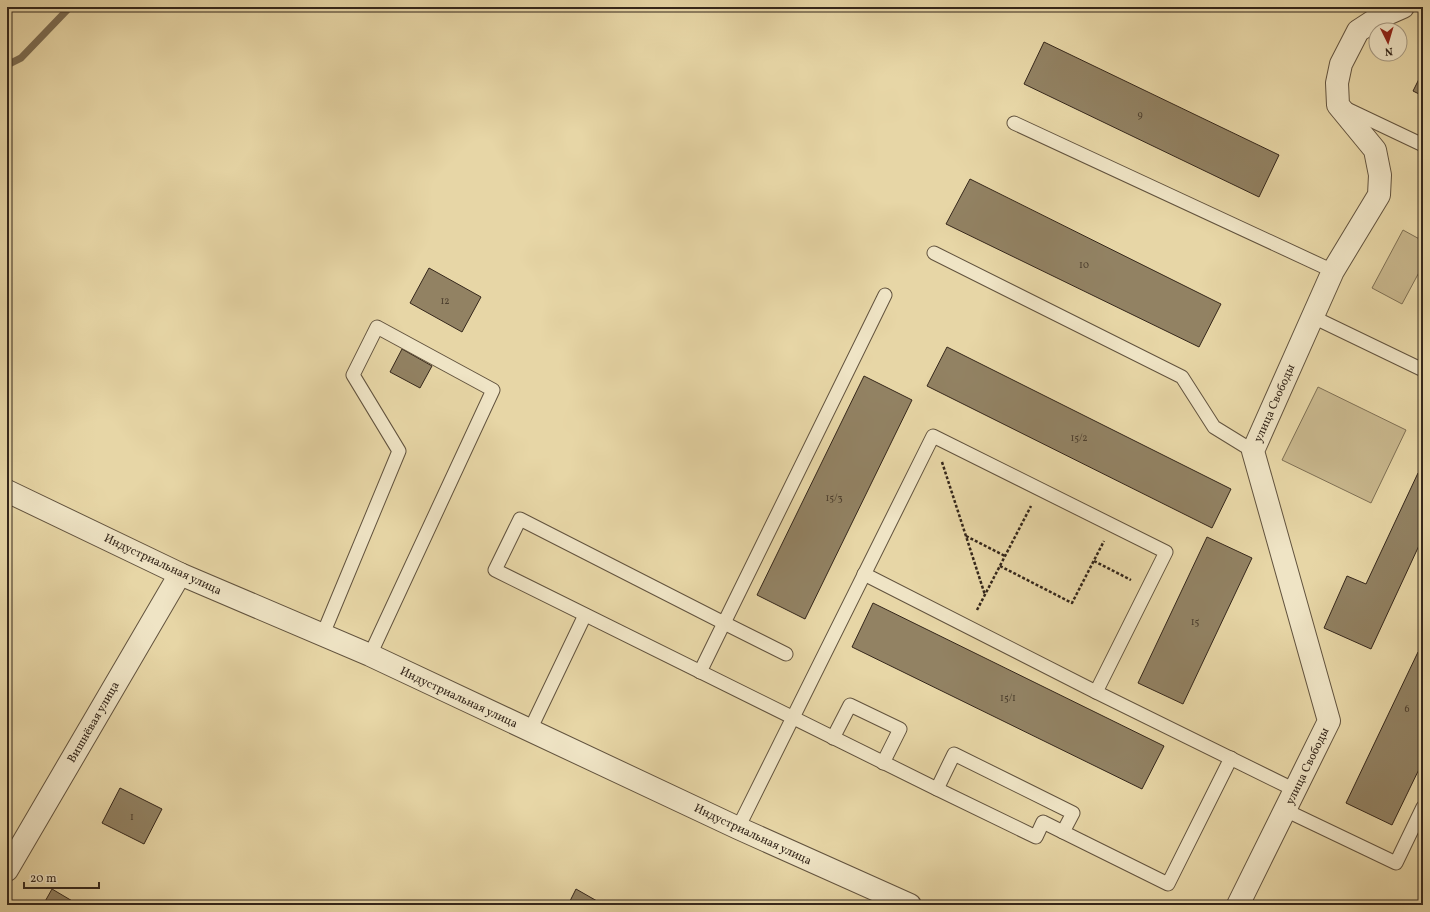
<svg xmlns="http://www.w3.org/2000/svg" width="1430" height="912" font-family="Vollkorn,serif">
	<rect width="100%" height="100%" fill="#e7d6a6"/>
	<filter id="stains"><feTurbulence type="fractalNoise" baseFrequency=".005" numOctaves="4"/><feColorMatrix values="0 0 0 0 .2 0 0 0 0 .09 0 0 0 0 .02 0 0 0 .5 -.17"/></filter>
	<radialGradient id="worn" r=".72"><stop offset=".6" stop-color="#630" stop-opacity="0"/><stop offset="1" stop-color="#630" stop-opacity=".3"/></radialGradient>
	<!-- green -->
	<g fill="#c9b88e" stroke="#7f7054">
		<polygon points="1403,230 1423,241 1423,265 1402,304 1372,288"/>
		<polygon points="1318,387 1406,430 1371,503 1282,460"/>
	</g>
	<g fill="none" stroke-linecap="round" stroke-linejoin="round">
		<!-- stream -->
		<polyline stroke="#7b6c52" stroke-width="7" points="7,65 21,58 70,7"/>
	</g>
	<!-- building -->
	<g fill="#928263" stroke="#35271b">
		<polygon points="1044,42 1279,155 1259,197 1024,84"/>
		<polygon points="1423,71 1423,96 1413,91"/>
		<polygon points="970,179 1221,304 1199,347 946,224"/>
		<polygon points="429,268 481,297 462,332 410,303"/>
		<polygon points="947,347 1231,489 1212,528 927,386"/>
		<polygon points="402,349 432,366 420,388 390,372"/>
		<polygon points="864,376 912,400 805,619 757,595"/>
		<polygon points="1418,473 1423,476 1423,537 1371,649 1324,628 1347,576 1366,584"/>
		<polygon points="1207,537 1252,558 1183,704 1138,683"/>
		<polygon points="873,603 1164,746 1142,789 852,647"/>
		<polygon points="1418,652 1423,654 1423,761 1392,825 1346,803"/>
		<polygon points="120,788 162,809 144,844 102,823"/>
		<polygon points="52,889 79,905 43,905"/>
		<polygon points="576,889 604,905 568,905"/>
	</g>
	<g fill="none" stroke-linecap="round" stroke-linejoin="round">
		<!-- service casing -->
		<g stroke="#62533e" stroke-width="15">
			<g id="service">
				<polyline points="1345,108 1423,145"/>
				<polyline points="1014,123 1333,271"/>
				<polyline points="934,253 1182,377 1214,427 1253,451"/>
				<polyline points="885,295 724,623 520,519 495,570 937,789 954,754 1073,813 1063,832 1168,884 1231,758"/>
				<polyline points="1313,317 1423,370"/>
				<polyline points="864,574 1096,692"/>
				<polyline points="323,634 399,451 353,375 377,327 493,390 370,655"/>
				<polyline points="700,672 724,623 786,654"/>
				<polyline points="530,730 585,615"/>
				<polyline points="833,738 850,705 900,729 883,763"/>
				<polyline points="937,789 1036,837 1043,822 1063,832"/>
				<polyline points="1285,810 1396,863 1423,807"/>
				<polyline points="738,828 933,436 1166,552 1096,692 1295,790"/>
			</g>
		</g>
		<!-- minor casing -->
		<g stroke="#62533e" stroke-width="24">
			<g id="minor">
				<polyline points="7,870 180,574"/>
				<polyline points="1238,905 1329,721 1253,451 1333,271 1379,195 1380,175 1375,150 1338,105 1337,83 1341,64 1358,31 1378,18 1403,7"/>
			</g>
		</g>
		<!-- tertiary casing -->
		<g stroke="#62533e" stroke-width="24">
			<polyline id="tertiary" points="7,491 180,574 370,655 738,828 910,905"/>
		</g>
		<!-- path -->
		<g stroke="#35271b" stroke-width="2.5" stroke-dasharray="3 2" stroke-linecap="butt">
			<polyline points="942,462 985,595"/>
			<polyline points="966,536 1005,556"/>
			<polyline points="1094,561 1131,580"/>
			<polyline points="1000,566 1072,603 1104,541"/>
			<polyline points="977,610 1031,506"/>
		</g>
		<!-- service -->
		<use href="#service" stroke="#efe4c5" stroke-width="13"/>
		<!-- minor -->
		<use href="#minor" stroke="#efe4c5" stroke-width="22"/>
		<!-- tertiary -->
		<use href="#tertiary" stroke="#efe4c5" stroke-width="22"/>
	</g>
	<g text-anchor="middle" stroke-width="3" stroke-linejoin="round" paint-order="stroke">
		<!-- number labels -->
		<g font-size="10" fill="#4c3e2d">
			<text x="1140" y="118">9</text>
			<text x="1084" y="268">10</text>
			<text x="445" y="304">12</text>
			<text x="1079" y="441">15/2</text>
			<text x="834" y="501">15/3</text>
			<text x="1195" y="625">15</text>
			<text x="1008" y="701">15/1</text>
			<text x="1407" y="712">6</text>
			<text x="132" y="820">1</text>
		</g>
		<!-- street labels -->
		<g font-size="12" fill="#35271b" stroke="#efe4c5">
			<text transform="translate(1274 403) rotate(-66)" y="4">улица Свободы</text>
			<text transform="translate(163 564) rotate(25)" y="4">Индустриальная улица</text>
			<text transform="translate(459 697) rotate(25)" y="4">Индустриальная улица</text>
			<text transform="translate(93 722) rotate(-60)" y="4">Вишнёвая улица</text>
			<text transform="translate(1307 766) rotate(-64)" y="4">улица Свободы</text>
			<text transform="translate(753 834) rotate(25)" y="4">Индустриальная улица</text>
		</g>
	</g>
	<!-- margin -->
	<rect width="1430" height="912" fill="none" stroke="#e7d6a6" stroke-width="24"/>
	<rect x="8" y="8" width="1414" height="896" fill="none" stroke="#35271b" stroke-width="2"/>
	<rect x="12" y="12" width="1406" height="888" fill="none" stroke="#35271b"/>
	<!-- north arrow -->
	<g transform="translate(1388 42) rotate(175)"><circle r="19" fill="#efe4c5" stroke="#a59881"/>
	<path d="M0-3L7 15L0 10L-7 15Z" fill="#8f2418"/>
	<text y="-6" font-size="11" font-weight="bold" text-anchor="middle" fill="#35271b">N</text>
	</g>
	<!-- scale -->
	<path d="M24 882v6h75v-6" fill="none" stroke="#35271b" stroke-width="2"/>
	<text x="30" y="882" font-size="12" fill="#35271b" stroke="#efe4c5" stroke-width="3" paint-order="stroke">20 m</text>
	<rect width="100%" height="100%" filter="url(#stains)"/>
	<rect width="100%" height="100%" fill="url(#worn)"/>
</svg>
